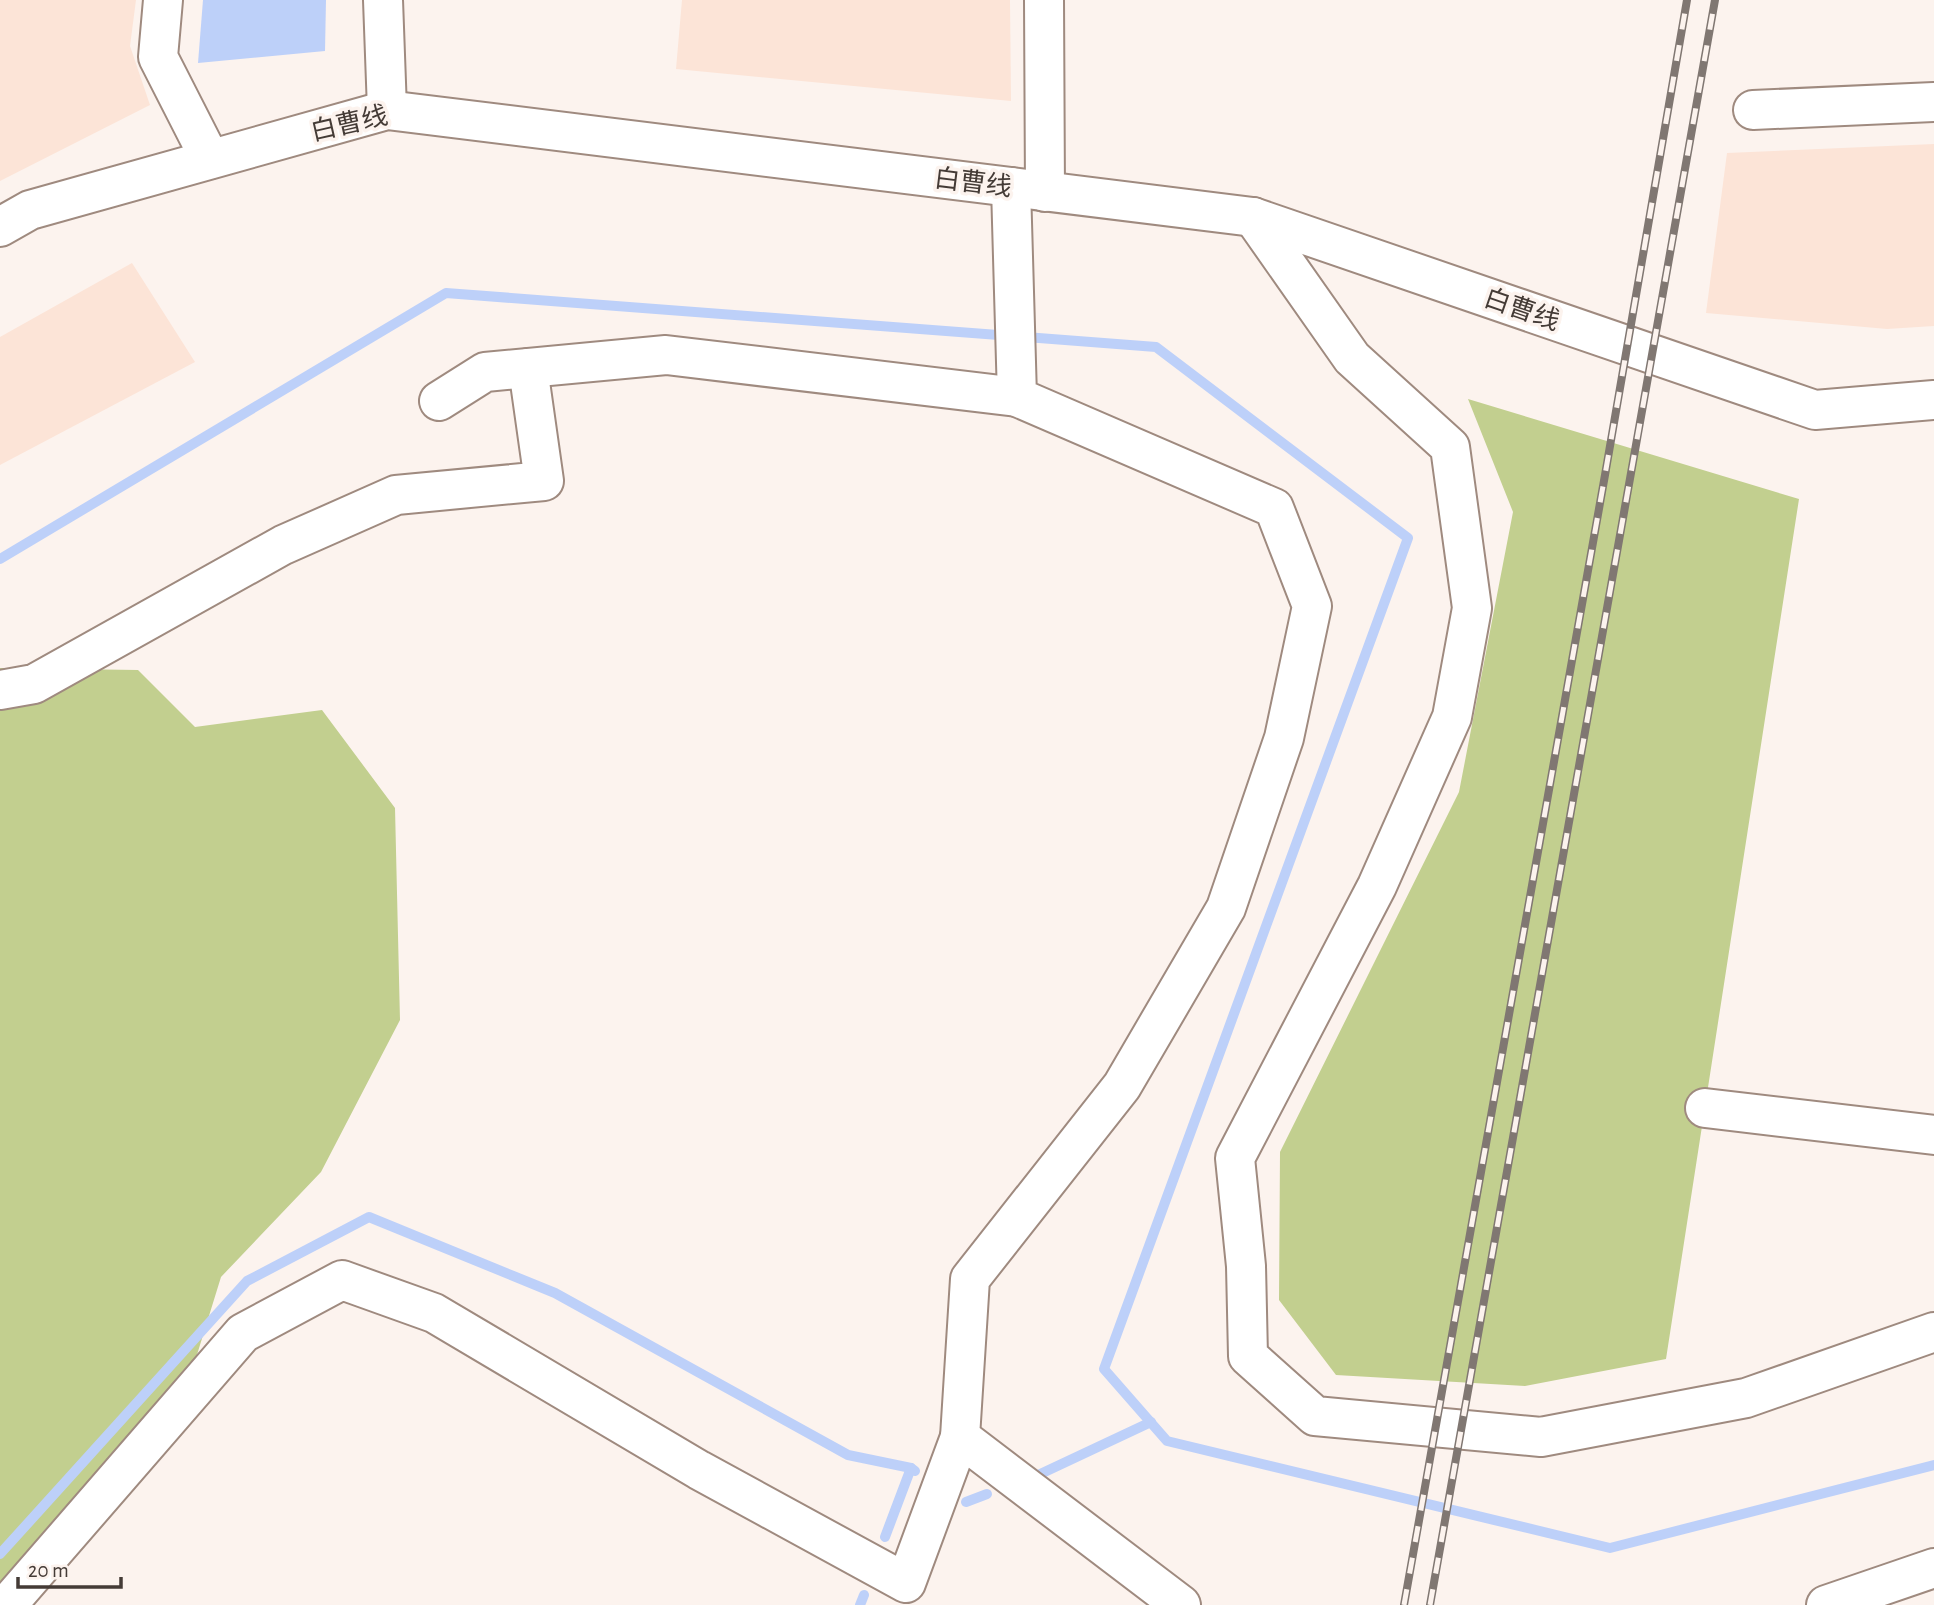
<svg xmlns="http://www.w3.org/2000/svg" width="1934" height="1605" font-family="'Alegreya Sans','Noto Sans SC',sans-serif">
	<rect width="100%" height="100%" fill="#fcf3ee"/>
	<!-- built -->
	<g fill="#fce4d7">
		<polygon points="0,0 136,0 130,46 150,105 0,181"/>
		<polygon points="682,0 1010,0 1011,101 676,69"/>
		<polygon points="1934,144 1934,326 1887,329 1706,313 1727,153"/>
		<polygon points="132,263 195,362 0,465 0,337"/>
	</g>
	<!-- green -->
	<g fill="#c2cf8f">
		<polygon points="1468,399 1799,499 1666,1359 1525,1386 1336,1375 1279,1300 1280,1152 1459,792 1513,512"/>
		<polygon points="0,668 138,670 195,727 322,710 395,808 400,1020 321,1172 221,1277 183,1400 73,1559 34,1605 0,1605"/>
	</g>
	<!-- water -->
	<polygon fill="#bdd0f9" points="203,0 326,0 325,51 198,63"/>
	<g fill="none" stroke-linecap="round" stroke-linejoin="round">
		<!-- stream -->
		<g stroke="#bdd0f9" stroke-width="10">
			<polyline points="0,559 446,293 1156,347 1408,538 1104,1369 1167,1441 1610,1548 1934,1465"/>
			<polyline points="1036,1476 1151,1422"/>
			<polyline points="966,1502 987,1494"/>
			<polyline points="885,1537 911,1468"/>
			<polyline points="0,1554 247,1281 369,1217 555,1293 848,1455 911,1468 915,1471"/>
			<polyline points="860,1605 864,1595"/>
		</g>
		<!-- minor casing -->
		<g stroke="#9f8a7f" stroke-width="42">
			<g id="minor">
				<polyline points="163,0 158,57 210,159"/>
				<polyline points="383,0 387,110"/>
				<polyline points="1044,0 1045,192"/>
				<polyline points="1753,110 1934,102"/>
				<polyline points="1011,187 1017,397 1274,508 1312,606 1284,738 1226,908 1122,1086 970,1279 960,1437 1181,1605"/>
				<polyline points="1253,217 1352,358 1450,447 1472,608 1452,717 1377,886 1235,1158 1246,1266 1248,1356 1315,1416 1541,1437 1746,1398 1934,1332"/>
				<polyline points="0,227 30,210 387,110 1253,217 1815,410 1934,400"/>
				<polyline points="439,401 485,372 666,355 1017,397"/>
				<polyline points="0,690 34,684 283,545 396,495 544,481 528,368"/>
				<polyline points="1705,1108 1934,1135"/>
				<polyline points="7,1605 243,1333 342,1280 434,1313 699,1470 906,1583 960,1437"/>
				<polyline points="1826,1605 1934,1568"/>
			</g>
		</g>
		<!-- minor -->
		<use href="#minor" stroke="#fff" stroke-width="38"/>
		<!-- rail casing -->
		<g stroke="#807772" stroke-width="8">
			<g id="rail">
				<polyline points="1404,1605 1605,475 1687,0"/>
				<polyline points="1430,1605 1715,0"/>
			</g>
		</g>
		<!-- rail -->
		<use href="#rail" stroke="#fcf3ee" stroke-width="5" stroke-dasharray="16" stroke-linecap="butt"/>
	</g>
	<g text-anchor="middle" stroke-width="7" stroke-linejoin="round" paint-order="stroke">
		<!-- street labels -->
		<g font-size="26" fill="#443b36" stroke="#fcf3ee">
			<text transform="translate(349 123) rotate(-13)" y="9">白曹线</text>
			<text transform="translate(973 182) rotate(7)" y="9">白曹线</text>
			<text transform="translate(1522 309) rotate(19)" y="9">白曹线</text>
		</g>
	</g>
	<!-- scale -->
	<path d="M18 1577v10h103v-10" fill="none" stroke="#443b36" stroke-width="3.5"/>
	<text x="28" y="1577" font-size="21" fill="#443b36" stroke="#fcf3ee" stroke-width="5" paint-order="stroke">20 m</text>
</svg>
